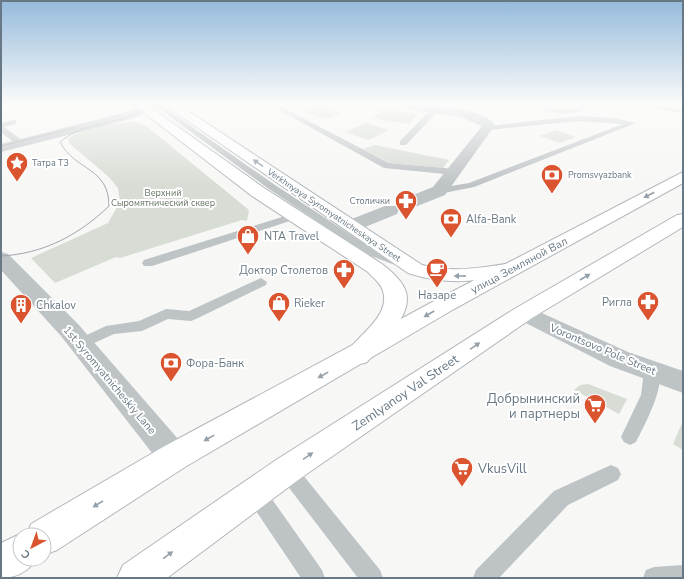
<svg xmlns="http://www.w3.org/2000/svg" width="684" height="579" font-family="'Nunito Sans',sans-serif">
	<rect width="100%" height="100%" fill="#f7f7f5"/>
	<!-- green -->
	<g fill="#d7dcd4">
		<polygon points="318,106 342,113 326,119 302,112"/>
		<polygon points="383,109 418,114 409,124 372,118"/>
		<path d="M135,122L145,125L249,210L247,221L242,220L120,258L116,257L55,283L31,258L108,223L120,202L118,188L109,177L69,143V138C82,128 118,122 135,122Z"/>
		<polygon points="366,123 389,130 368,140 345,132"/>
		<polygon points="556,130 576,137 560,143 540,136"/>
		<polygon points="375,145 449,160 443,168 390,163 363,149"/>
		<polygon points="588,384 627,399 619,414 574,390 580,385"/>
		<polygon points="683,421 683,450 673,444"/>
	</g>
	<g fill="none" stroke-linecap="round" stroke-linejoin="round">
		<!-- secondary casing -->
		<g stroke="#b1b7bb" stroke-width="2">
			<g id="secondary">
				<path d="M134,105H147L264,188L382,264C391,271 402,280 406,292C412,313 389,335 377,350C374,353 370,359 367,362C361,365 355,363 349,362L345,355C356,336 391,317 383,291C381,283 373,278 368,272L252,196Z"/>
				<path d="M165,105H179L422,265C452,273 482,268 512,263L519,265L522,269L519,273L512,275C474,282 445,285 408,273Z"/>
			</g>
		</g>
		<!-- primary casing -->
		<g stroke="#b2b7bb" stroke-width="2">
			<g id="primary">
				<polygon points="683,172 683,183 454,309 185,467 57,550 44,555 44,535 27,535 31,524 163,447 438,299"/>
				<polygon points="683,214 683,227 532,318 298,480 167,578 117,578 123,565 276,460 516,308 677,215"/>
				<path d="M20,534L23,535H20V559H35C30,572 14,578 1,578V543Z"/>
			</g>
		</g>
		<!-- service -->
		<g fill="#bec3c6" fill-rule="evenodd">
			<polygon points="154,105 161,105 275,185 374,250 407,261 409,264 403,268 366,254 269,189"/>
			<polygon points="270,105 278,105 389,163 455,169 460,172 455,175 384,168"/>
			<path d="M536,105C547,105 556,110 567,110C576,110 582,104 591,105C579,117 547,116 536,105Z"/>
			<polygon points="647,105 658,105 681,110 683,110 683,114 650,107"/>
			<polygon points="433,107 440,109 406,145 400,145 400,141"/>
			<polygon points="578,116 614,118 636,123 474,187 439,194 434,191 439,188 469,183 623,124 578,121 488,130 484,128 488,126"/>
			<polygon points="13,120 16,120 16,124 4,127 23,141 23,145 17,145 1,132 1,123"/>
			<polygon points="295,213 299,214 300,216 299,218 152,266 144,266 142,263 144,260"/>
			<polygon points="261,278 267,282 266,285 196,319 191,321 168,319 142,331 114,334 81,349 76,348 74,344 76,340 106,326 139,321 166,309 189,311"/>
			<path d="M652,365L658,367C667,384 644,426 636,442L630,445L624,442L621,437L641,395L644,371L646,367Z"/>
			<polygon points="287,461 294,464 380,570 383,578 358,578 280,476 278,470 280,464"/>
			<polygon points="611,465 618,468 621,474 618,480 568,505 499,578 473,578 476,570 554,491"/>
			<polygon points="255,483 262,485 322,570 325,578 301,578 248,499 245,492 248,485"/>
			<polygon points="683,565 683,578 643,578 646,570 654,567"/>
		</g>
		<!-- minor -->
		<g fill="#bec3c6" fill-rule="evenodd">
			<polygon points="144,105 160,105 158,108 131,119 1,152 1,144 123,113"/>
			<path d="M399,105C422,104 481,105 495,125L445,195L410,209H399L397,214L358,230L351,232L344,230L342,226L344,222L385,206H396L398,201L433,187L482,126L461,117L405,109Z"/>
			<polygon points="1,252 8,254 78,324 185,447 190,457 185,467 174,471 163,467 61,336 1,270"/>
		</g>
		<!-- tertiary -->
		<polygon fill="#bec3c6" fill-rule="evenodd" points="524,305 628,352 683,371 683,393 610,366 516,318 512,313 516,308"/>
		<!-- secondary -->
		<use href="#secondary" fill="#fff" fill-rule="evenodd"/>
		<!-- primary -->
		<use href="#primary" fill="#fff" fill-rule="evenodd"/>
		<!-- tram -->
		<g stroke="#a0a7ac" stroke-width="1">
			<polyline points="1,146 74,128"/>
			<path d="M1,256C43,254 79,235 109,206C109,167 75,171 60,142C87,119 125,126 152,105"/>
		</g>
	</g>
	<!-- one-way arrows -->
	<defs><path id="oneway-solid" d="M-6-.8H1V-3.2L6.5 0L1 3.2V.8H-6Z"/></defs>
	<g fill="#95a0a9">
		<use href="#oneway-solid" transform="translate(258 163) rotate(-146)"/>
		<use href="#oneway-solid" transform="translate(649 195) rotate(152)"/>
		<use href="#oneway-solid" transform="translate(460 276) rotate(179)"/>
		<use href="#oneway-solid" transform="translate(585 277) rotate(-30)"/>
		<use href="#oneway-solid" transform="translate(429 314) rotate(150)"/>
		<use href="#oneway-solid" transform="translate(475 346) rotate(-34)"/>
		<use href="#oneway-solid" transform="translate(323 375) rotate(151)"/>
		<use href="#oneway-solid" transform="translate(209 438) rotate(151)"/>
		<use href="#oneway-solid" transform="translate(308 456) rotate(-34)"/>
		<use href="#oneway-solid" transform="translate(98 504) rotate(148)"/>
		<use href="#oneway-solid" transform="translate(168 555) rotate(-36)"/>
	</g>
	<!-- sky -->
	<linearGradient id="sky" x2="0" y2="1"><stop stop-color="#95badb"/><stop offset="0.56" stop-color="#fbfbfa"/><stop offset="1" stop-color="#fbfbfa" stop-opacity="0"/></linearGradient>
	<rect width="684" height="186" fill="url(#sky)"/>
	<!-- icons -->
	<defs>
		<g id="sight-pin" transform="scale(1.15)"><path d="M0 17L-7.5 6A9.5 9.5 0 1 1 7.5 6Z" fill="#db5430" stroke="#fff"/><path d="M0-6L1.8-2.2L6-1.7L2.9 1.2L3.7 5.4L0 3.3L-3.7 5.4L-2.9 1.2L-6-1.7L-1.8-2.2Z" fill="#fff"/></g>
		<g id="bank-pin" transform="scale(1.15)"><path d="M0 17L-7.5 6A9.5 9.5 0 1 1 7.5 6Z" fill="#db5430" stroke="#fff"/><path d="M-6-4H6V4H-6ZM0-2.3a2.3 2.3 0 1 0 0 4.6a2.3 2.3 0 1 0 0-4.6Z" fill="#fff"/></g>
		<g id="pharmacy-pin" transform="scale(1.15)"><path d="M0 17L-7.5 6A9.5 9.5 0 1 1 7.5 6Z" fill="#db5430" stroke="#fff"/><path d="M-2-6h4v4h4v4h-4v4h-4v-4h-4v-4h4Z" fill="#fff"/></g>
		<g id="shop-pin" transform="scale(1.15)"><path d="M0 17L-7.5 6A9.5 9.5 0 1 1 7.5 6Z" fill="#db5430" stroke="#fff"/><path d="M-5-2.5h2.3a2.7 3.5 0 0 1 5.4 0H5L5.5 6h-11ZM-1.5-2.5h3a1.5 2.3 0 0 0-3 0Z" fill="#fff"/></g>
		<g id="cafe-pin" transform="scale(1.15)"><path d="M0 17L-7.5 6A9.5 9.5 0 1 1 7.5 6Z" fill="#db5430" stroke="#fff"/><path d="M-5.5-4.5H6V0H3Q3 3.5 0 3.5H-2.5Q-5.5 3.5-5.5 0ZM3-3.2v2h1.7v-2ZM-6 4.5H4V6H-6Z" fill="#fff"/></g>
		<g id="building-pin" transform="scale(1.15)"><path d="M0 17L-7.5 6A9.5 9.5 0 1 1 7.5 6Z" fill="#db5430" stroke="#fff"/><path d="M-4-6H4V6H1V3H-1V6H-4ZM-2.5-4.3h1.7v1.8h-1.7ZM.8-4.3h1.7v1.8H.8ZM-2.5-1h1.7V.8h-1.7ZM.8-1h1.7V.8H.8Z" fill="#fff"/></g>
		<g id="supermarket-pin" transform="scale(1.15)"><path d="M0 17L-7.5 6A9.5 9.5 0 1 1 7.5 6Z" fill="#db5430" stroke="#fff"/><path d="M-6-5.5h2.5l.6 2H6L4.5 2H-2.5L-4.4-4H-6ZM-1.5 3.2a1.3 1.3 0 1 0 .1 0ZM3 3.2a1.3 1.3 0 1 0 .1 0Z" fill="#fff"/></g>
	</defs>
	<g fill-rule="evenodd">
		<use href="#sight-pin" x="17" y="163"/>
		<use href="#bank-pin" x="552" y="175"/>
		<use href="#pharmacy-pin" x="406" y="201"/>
		<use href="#bank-pin" x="451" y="219"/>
		<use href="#shop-pin" x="248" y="236"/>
		<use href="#cafe-pin" x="437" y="269"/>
		<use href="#pharmacy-pin" x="344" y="270"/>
		<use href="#pharmacy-pin" x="648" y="302"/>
		<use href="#shop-pin" x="279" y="303"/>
		<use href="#building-pin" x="21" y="305"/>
		<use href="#bank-pin" x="171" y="363"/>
		<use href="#supermarket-pin" x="595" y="405"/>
		<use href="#supermarket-pin" x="462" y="468"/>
	</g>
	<g text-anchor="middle" stroke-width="4" stroke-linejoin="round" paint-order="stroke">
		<!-- far-poi labels -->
		<g font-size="9" fill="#687884" stroke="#fff" text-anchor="start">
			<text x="32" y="166">Татра T3</text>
			<text x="568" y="178">Promsvyazbank</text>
			<text x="390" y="204" text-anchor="end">Столички</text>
		</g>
		<!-- far-park labels -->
		<g font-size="9" fill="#667762" stroke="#fff">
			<text x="163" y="196">Верхний<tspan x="163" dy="10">Сыромятнический сквер</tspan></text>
		</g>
		<!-- far-street labels -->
		<g font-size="9" fill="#687884" stroke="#fff">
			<text transform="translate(334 215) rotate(34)" y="3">Verkhnyaya Syromyatnicheskaya Street</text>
		</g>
		<!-- poi labels -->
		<g font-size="11" fill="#687884" stroke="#fff" text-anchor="start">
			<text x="466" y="223">Alfa-Bank</text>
			<text x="264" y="240">NTA Travel</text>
			<text x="328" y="274" text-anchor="end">Доктор Столетов</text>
			<text x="437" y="299" text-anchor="middle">Назаре</text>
			<text x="632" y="306" text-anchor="end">Ригла</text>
			<text x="294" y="307">Rieker</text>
			<text x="36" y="309">Chkalov</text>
			<text x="186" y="367">Фора-Банк</text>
		</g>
		<!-- street labels -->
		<g font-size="11" fill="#687884" stroke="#fff">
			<text transform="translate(519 265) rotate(-28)" y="4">улица Земляной Вал</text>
			<text transform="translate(603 349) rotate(23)" y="4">Vorontsovo Pole Street</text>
			<text transform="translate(110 380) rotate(50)" y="4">1st Syromyatnicheskiy Lane</text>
		</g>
		<!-- near-street labels -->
		<g font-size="13" fill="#687884" stroke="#fff">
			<text transform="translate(405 392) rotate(-34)" y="5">Zemlyanoy Val Street</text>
		</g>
		<!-- near-poi labels -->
		<g font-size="13" fill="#687884" stroke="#fff" text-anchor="end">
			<text x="580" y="403">Добрынинский<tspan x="580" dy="15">и партнеры</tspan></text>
			<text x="478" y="473" text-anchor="start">VkusVill</text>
		</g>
	</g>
	<!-- border -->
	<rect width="684" height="579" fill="none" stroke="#687884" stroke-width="4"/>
	<!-- north arrow -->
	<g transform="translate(32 547) rotate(221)"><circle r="19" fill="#ffffff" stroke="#c3c9ce"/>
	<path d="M0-3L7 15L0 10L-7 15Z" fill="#db5430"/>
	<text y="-6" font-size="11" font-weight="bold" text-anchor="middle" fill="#687884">С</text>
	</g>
</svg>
